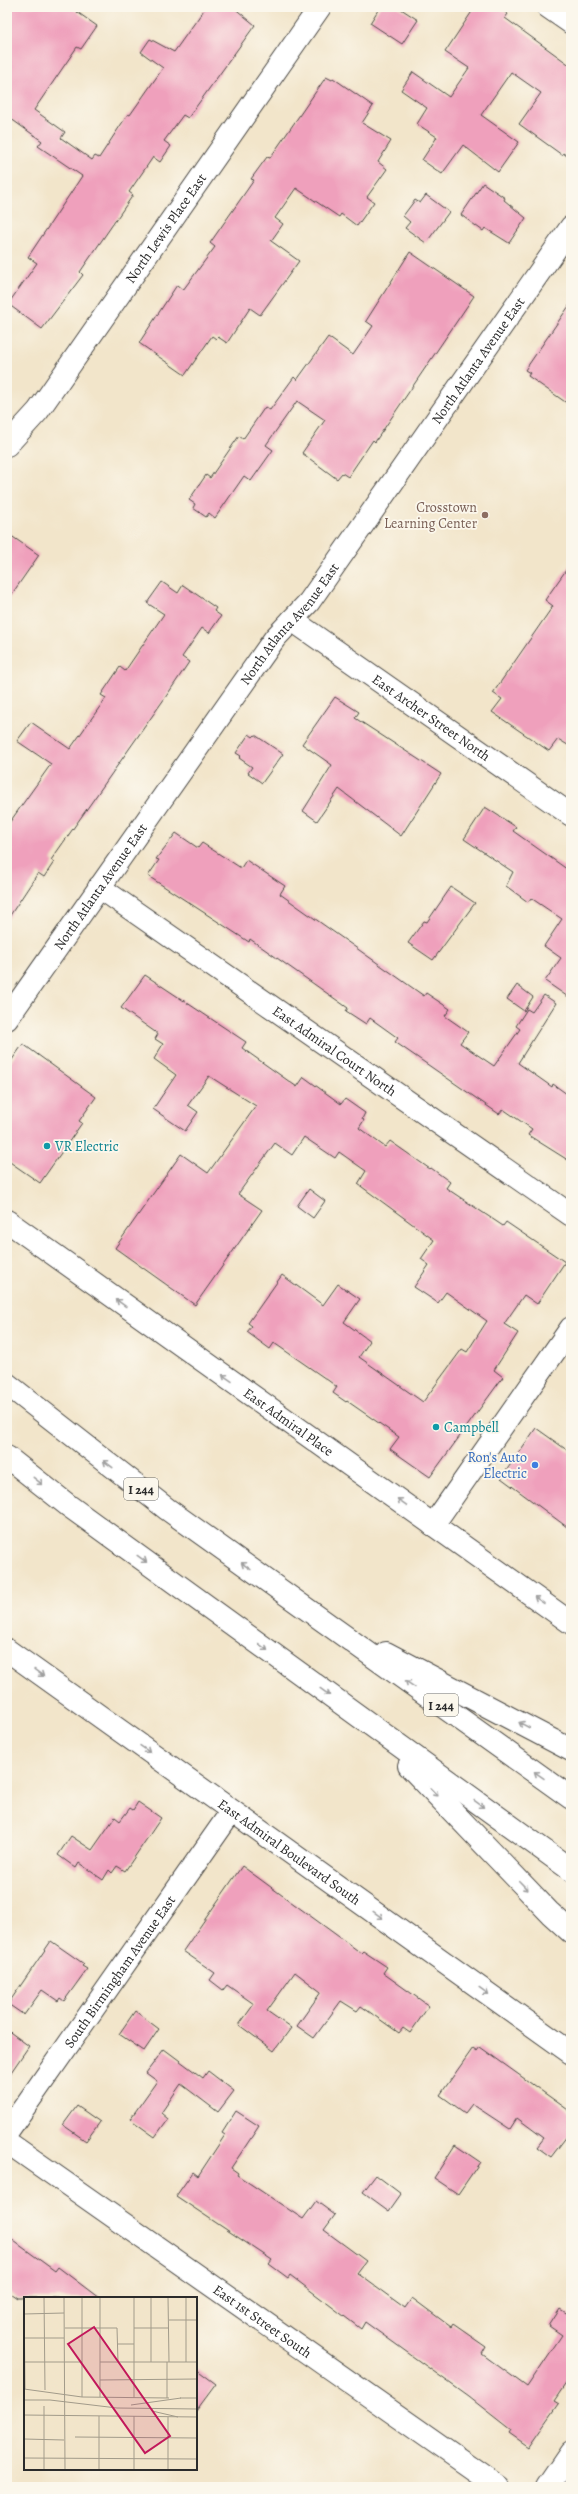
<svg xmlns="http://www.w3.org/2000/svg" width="578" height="2494" font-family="Alegreya,serif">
	<rect width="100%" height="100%" fill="#fbf7ec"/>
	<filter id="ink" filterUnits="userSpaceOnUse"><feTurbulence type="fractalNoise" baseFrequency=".025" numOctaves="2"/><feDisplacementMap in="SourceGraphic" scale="8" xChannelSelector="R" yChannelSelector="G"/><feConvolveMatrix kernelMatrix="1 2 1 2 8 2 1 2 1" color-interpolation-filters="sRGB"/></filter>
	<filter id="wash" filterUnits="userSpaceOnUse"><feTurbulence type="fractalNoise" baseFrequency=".012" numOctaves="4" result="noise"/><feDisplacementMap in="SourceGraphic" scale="16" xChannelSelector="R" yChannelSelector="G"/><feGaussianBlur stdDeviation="0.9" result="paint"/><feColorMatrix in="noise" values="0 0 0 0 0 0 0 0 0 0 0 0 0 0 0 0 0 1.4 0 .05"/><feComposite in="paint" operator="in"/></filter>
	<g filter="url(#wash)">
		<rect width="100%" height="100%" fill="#f2e5ca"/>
		<g id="blocks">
			<!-- building -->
			<g fill="#efa0bc">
				<polygon points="7,7 70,7 97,26 81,49 77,47 34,110 65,132 61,138 92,160 95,156 99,158 128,114 130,115 163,68 141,52 150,39 174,52 206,7 233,7 255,25 188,118 183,115 164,141 171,146 160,162 153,157 149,163 129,192 133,195 80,272 83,275 42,329 8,304 37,263 28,257 82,176 38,146 42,141 7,116"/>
				<polygon points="380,7 398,7 418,20 402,44 370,23"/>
				<polygon points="475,7 497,7 508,14 505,18 571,66 571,159 563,153 562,155 519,124 541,93 511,72 481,115 519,142 498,172 463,145 442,174 422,160 437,137 417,124 427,108 401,90 413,72 449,97 469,68 445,52"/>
				<polygon points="326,77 332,80 333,78 373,106 362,123 391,141 378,162 387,169 367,197 374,202 357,226 341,214 339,217 296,188 275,218 283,224 271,241 299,261 260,315 250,308 227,343 218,337 216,339 212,336 185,375 139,343 177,285 183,290 215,247 210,243 254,180 251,179 267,157 270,158"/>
				<polygon points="483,183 505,198 504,200 526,218 509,243 485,228 483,231 461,215"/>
				<polygon points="426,195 449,212 426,243 405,228 410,222 403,216 415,200 420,203"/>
				<polygon points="410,252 474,296 375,442 373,440 348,477 342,473 337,479 302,453 325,420 297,401 266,445 273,450 251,481 244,476 215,518 209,513 206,517 193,508 195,504 189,500 206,475 210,478 239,436 243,439 265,407 270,410 294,377 297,380 328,337 353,355 373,326 366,321"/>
				<polygon points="571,303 571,406 528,376 530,373 525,370"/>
				<polygon points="7,533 39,555 7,601"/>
				<polygon points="571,563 571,747 558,739 549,751 492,712 502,699 493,693 553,606 545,600"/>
				<polygon points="162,582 178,593 183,585 216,608 214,611 221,616 209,633 202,628 182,657 189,662 167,695 51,860 54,862 44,877 38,873 7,920 7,826 51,764 17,741 31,722 70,749 106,698 101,695 120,667 125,671 164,614 147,603"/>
				<polygon points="335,697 359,712 355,718 441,774 401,836 339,789 317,821 303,811 332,765 302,744"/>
				<polygon points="249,734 253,737 255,735 283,754 262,783 248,773 252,767 239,758 241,756 236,753"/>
				<polygon points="485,807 516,827 513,831 571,872 571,999 545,981 561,958 544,946 562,919 531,898 528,902 506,886 513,872 464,839"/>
				<polygon points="176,833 198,848 202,843 241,868 246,860 285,886 280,894 424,996 426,993 450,1009 445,1016 468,1032 460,1043 494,1066 520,1029 516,1026 527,1009 532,1012 544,995 556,1003 518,1063 552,1087 553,1084 571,1097 571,1162 528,1135 532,1129 503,1109 499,1114 395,1042 398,1038 370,1018 366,1024 346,1011 348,1008 250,939 249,942 148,876 159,860 156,859"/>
				<polygon points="451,887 475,903 433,960 408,943 424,921 427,922"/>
				<polygon points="145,975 246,1042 242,1048 297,1087 304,1077 341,1104 345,1099 365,1113 362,1119 364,1120 359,1128 385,1147 390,1141 430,1169 431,1168 450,1182 446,1188 503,1226 506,1222 565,1262 537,1304 524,1295 504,1324 518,1333 494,1370 503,1377 430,1477 390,1449 399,1437 347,1401 346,1402 333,1393 337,1387 329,1381 274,1343 270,1349 247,1332 252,1326 248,1323 282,1275 323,1305 338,1284 360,1299 344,1322 370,1341 359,1357 423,1402 462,1349 467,1352 487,1321 446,1292 438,1303 414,1287 429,1265 421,1259 434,1240 358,1184 366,1171 339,1152 335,1158 304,1137 292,1155 275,1143 238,1194 262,1210 195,1305 115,1248 181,1154 208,1173 256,1106 209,1076 188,1105 198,1112 185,1131 153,1109 176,1075 154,1059 163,1044 155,1039 158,1034 121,1008"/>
				<polygon points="517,985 533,997 524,1011 507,999"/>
				<polygon points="23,1044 96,1097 79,1121 82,1123 40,1183 7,1160 7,1067"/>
				<polygon points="309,1189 325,1201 313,1218 297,1206"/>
				<polygon points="536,1428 571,1453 571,1530 501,1478"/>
				<polygon points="138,1802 161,1818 125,1871 117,1866 112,1873 109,1870 103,1880 79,1863 76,1868 58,1855 71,1836 92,1850 115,1817 120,1821 130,1808 133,1810"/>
				<polygon points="242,1866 361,1953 363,1951 387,1967 383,1973 429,2006 410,2033 403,2028 399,2033 361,2006 357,2011 341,2001 314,2038 297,2026 321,1992 295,1972 267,2011 291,2028 274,2051 239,2025 254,2004 227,1985 223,1990 210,1980 215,1973 183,1951"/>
				<polygon points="51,1941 84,1964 82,1966 87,1969 64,2001 60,1998 58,2001 42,1990 24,2015 8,2004"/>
				<polygon points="135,2011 159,2029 144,2051 119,2034"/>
				<polygon points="7,2030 29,2046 7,2078"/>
				<polygon points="480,2047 571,2112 571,2131 551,2157 537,2147 544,2138 517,2118 510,2129 472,2104 465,2113 440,2095 473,2048 477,2051"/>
				<polygon points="164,2049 203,2078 208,2071 234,2091 218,2112 181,2084 161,2113 168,2119 155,2137 130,2119 157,2081 146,2073"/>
				<polygon points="77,2106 100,2122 86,2141 63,2125"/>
				<polygon points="236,2111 259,2126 231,2168 238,2173 237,2175 303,2219 316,2201 335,2215 324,2230 366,2261 357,2273 405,2308 412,2298 451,2327 453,2324 486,2347 482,2354 527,2387 562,2335 549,2326 560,2309 571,2316 571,2376 554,2401 559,2404 529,2447 509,2433 511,2430 469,2397 365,2322 361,2329 290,2275 288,2278 269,2264 272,2260 176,2196 193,2172 198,2176 225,2135 222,2133"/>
				<polygon points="455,2145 480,2162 458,2194 434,2178"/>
				<polygon points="376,2175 401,2194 389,2211 363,2192"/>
				<polygon points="7,2236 55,2271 58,2267 99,2298 17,2298 7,2291"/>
				<polygon points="196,2369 216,2384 196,2411"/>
			</g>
		</g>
	</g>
	<g filter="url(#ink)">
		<use href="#blocks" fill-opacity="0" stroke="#494743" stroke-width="1"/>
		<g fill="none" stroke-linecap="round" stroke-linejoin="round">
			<!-- street casing -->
			<g stroke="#494743" stroke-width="24">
				<g id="street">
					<polyline points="548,7 571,23"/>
					<path id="s1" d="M7,445L38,411L320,7"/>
					<path id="s2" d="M292,620L571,815"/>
					<path id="s3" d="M99,887L571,1215"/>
					<path id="s4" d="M7,1019L275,638L309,602L571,227"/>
					<polyline points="433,1525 571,1328"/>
					<path id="s5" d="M7,2132L232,1811"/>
					<path id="s6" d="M7,2142L499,2487"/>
					<polyline points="547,2487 571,2452"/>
				</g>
			</g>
			<!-- secondary casing -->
			<g stroke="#494743" stroke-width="24">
				<g id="secondary">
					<path id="s7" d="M7,1221L571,1623"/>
					<path id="s8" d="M7,1650L571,2053"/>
				</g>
			</g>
			<!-- highway casing -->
			<g stroke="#494743" stroke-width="24">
				<g id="highway">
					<polyline points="7,1384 167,1509 571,1798"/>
					<polyline points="7,1457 69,1506 571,1870"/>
					<polyline points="386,1653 571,1750"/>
					<polyline points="409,1766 550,1913 571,1932"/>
				</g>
			</g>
			<!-- street -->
			<use href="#street" stroke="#fff" stroke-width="22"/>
			<!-- secondary -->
			<use href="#secondary" stroke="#fff" stroke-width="22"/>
			<!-- highway -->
			<use href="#highway" stroke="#fff" stroke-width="22"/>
		</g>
		<!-- one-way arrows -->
		<defs><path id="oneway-shaft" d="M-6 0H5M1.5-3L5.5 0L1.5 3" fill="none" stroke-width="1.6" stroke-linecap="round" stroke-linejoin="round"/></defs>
		<g stroke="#a0a0a0">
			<use href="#oneway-shaft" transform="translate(121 1303) rotate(-144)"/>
			<use href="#oneway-shaft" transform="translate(227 1378) rotate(-145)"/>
			<use href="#oneway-shaft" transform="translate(108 1464) rotate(-143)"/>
			<use href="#oneway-shaft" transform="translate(38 1481) rotate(38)"/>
			<use href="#oneway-shaft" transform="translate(402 1502) rotate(-145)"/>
			<use href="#oneway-shaft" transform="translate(142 1559) rotate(36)"/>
			<use href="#oneway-shaft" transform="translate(246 1566) rotate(-144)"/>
			<use href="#oneway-shaft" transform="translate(539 1600) rotate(-145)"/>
			<use href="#oneway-shaft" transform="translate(263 1647) rotate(36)"/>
			<use href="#oneway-shaft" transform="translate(39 1673) rotate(36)"/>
			<use href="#oneway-shaft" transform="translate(410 1684) rotate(-145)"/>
			<use href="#oneway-shaft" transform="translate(325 1692) rotate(36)"/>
			<use href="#oneway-shaft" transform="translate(524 1725) rotate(-152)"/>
			<use href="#oneway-shaft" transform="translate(145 1749) rotate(35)"/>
			<use href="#oneway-shaft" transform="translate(539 1775) rotate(-145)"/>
			<use href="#oneway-shaft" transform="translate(434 1792) rotate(46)"/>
			<use href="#oneway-shaft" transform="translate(479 1804) rotate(36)"/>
			<use href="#oneway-shaft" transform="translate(524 1886) rotate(46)"/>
			<use href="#oneway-shaft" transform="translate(378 1915) rotate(36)"/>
			<use href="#oneway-shaft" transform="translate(484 1991) rotate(36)"/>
		</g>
	</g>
	<!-- markers -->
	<circle fill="#8d6e63" stroke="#fbf7ec" stroke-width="1.5" cx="485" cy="515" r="4"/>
	<g fill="#0f9aa8" stroke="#fbf7ec" stroke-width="1.5">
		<circle cx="47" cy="1146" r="4"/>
		<circle cx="436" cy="1427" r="4"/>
	</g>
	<circle fill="#3f7fe0" stroke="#fbf7ec" stroke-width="1.5" cx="535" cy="1465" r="4"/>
	<g text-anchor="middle" stroke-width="3.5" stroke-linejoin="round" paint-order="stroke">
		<!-- shield labels -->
		<g fill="#fbf7ec" stroke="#696865" stroke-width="1">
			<rect x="124" y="1478" width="34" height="22" rx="3"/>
			<rect x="424" y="1694" width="34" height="22" rx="3"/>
		</g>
		<g font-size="13" font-weight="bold" fill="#2b2b2b">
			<text x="141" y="1494">I 244</text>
			<text x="441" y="1710">I 244</text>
		</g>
		<!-- street labels -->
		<g font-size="14" fill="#2b2b2b" stroke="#fbf7ec">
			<text dy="5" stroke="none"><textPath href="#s1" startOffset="269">North Lewis Place East</textPath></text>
			<text dy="5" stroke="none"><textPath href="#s4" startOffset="810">North Atlanta Avenue East</textPath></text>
			<text dy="5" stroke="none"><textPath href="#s4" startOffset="486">North Atlanta Avenue East</textPath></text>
			<text dy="5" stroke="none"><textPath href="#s2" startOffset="170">East Archer Street North</textPath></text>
			<text dy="5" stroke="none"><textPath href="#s4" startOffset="162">North Atlanta Avenue East</textPath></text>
			<text dy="5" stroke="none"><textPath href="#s3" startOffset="287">East Admiral Court North</textPath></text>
			<text dy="5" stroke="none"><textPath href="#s7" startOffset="346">East Admiral Place</textPath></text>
			<text dy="5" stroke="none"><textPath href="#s8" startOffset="347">East Admiral Boulevard South</textPath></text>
			<text dy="5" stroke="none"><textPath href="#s5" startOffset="196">South Birmingham Avenue East</textPath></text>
			<text dy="5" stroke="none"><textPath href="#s6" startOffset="312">East 1st Street South</textPath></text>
		</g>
		<!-- education labels -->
		<g font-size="14" fill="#785e54" stroke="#fbf7ec" text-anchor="end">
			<text x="477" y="512">Crosstown<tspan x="477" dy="16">Learning Center</tspan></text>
		</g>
		<!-- culture labels -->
		<g font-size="14" fill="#0d838f" stroke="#fbf7ec" text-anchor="start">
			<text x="55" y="1151">VR Electric</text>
			<text x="444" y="1432">Campbell</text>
		</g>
		<!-- shop labels -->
		<g font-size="14" fill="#366cbe" stroke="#fbf7ec" text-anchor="end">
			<text x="527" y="1462">Ron's Auto<tspan x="527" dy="16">Electric</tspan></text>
		</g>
	</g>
	<!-- overview -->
	<g transform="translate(24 2297)">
		<rect width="173" height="173" fill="#f2e5ca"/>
		<path fill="none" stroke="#a29b8a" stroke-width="1" d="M0,0L1,92M20,0L21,93M40,0L41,173M110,0V101M127,0V65M144,0L145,65M162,0V65M0,17L40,16M145,23H173M41,31H93L94,65M110,31H145M0,41H40M94,47H110M0,65H58M76,65H173M76,83L173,82M0,92L58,100L145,101M58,100V0M76,100V0M143,101V65M156,101H173M0,103H26L93,111L173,112M107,108L157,101M128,114L154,120M0,118L173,120M51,140L173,141M0,142L40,143M0,161L173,162M0,173V109M20,173V109M75,173V119M110,173V119M144,173V120"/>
		<path fill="#c2185b" fill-opacity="0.15" stroke="#c2185b" stroke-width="2" d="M70,30L146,139L121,156L44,47Z"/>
		<rect width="173" height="173" fill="none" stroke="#2b2b2b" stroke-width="2"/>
	</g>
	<!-- margin -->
	<rect width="578" height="2494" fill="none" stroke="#fbf7ec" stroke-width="24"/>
</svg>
